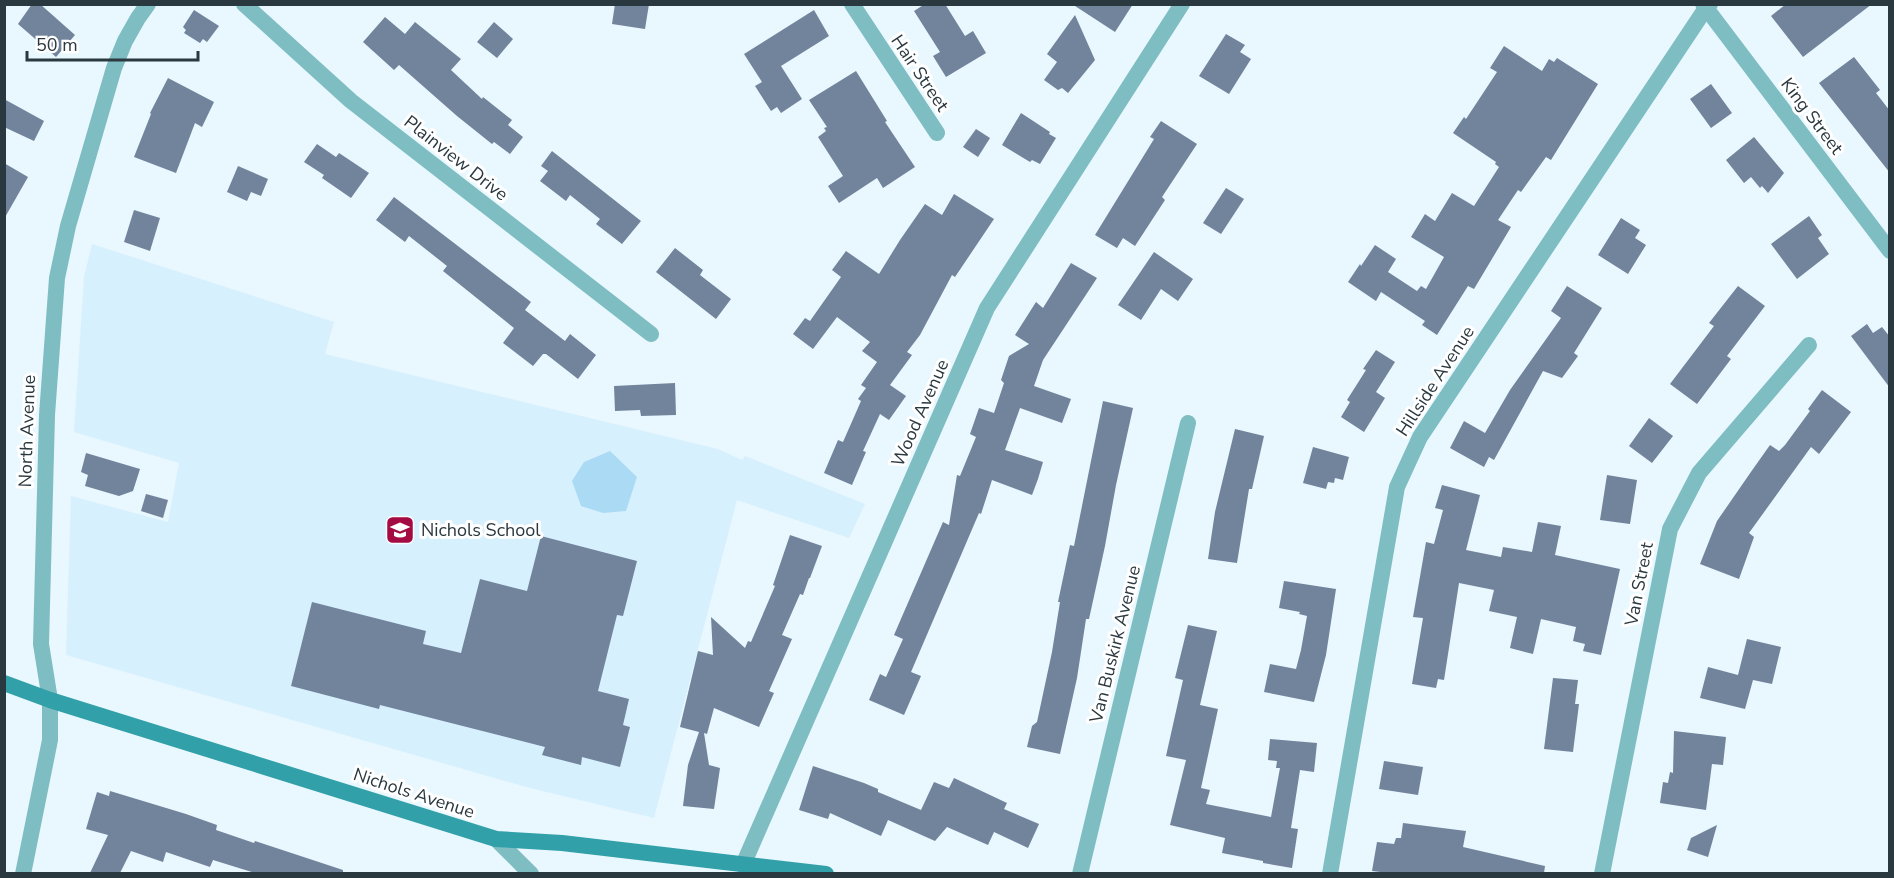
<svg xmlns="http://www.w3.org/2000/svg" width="1894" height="878" font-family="'Nunito Sans',sans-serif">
	<rect width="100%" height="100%" fill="#e9f7fe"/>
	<!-- built -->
	<polygon fill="#d7f0fe" points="92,244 334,322 325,354 718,449 742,460 745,456 865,504 849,538 737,500 654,818 526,787 66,655 71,496 168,522 179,463 74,432 84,277"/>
	<!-- green -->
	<polygon fill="#abdbf4" points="610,451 637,477 626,511 603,513 581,506 572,481 584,462"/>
	<!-- building -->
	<g fill="#72839c">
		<polygon points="32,4 40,4 75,35 56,57 18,24"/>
		<polygon points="615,4 649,4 645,29 612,24"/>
		<polygon points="925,4 945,4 965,36 973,31 986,53 946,77 933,56 940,52 914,11"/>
		<polygon points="1072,4 1133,4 1115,32"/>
		<polygon points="1786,4 1872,4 1803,57 1771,16"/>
		<polygon points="194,10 219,26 207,42 203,39 200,43 184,33 186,30 183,27"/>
		<polygon points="814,10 829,36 781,66 802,99 781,113 777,107 771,111 755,86 762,82 744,54"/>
		<polygon points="1075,15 1095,60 1068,93 1062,88 1058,90 1044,80 1057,62 1047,54"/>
		<polygon points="385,17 405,34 415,22 461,59 451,70 482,99 483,97 512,120 508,125 523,137 510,154 494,142 492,144 457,116 399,65 394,70 363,42"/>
		<polygon points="494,22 513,39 497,58 477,42"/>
		<polygon points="1226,34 1245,45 1240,52 1251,59 1229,94 1199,76"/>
		<polygon points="1504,46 1542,71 1549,59 1554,62 1557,58 1598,84 1551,160 1546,157 1521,192 1518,190 1498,220 1511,227 1474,289 1468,286 1437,335 1422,325 1425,321 1381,292 1376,301 1348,282 1360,264 1361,266 1375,245 1396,259 1388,272 1417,291 1421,286 1426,289 1444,257 1411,237 1425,214 1435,221 1452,193 1474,206 1499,167 1495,164 1496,162 1453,133 1464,117 1466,119 1497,72 1490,68"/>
		<polygon points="1854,57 1880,90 1876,93 1890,111 1890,173 1819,83"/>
		<polygon points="856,71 887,121 885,122 915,167 883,188 877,178 839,203 828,186 843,176 818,137 826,131 824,128 827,127 809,100"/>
		<polygon points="168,78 214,102 202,127 195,123 176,173 134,157 151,114 150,113"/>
		<polygon points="1711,84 1732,113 1711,128 1690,99"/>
		<polygon points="4,99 44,121 34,141 4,127"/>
		<polygon points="1021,113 1050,132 1049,134 1056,138 1040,164 1032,160 1030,162 1002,145"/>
		<polygon points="1161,121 1197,144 1162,197 1165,200 1135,246 1123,238 1117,248 1095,235 1154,139 1150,137"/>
		<polygon points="976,129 990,138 978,157 963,147"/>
		<polygon points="1754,137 1784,173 1768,193 1762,186 1760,188 1751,177 1744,183 1726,160"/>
		<polygon points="317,144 336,157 339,153 369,173 351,198 322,178 324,175 304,162"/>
		<polygon points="552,151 641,221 622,244 596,224 600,219 570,195 566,201 540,181 548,171 541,166"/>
		<polygon points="4,163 28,177 4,219"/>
		<polygon points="238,166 268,179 261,196 251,192 247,201 227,192"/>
		<polygon points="1226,188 1244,199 1221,234 1203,223"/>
		<polygon points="954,194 994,219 955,277 952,275 920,335 907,352 912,355 890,385 906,396 889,420 880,414 863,451 866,452 852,485 824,473 838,440 843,442 861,401 858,399 866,388 861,385 877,362 862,351 870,342 837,317 813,349 793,334 805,318 810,321 841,277 832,270 846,251 879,274 900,240 925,204 942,215"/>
		<polygon points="394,197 531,302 525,310 565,341 570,334 596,355 578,379 546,354 543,354 533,366 503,343 514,328 443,271 447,266 409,236 405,242 376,220"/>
		<polygon points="134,210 160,218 150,251 124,242"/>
		<polygon points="1809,216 1822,235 1818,238 1829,254 1797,279 1771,244"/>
		<polygon points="1621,218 1640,230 1635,238 1646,245 1628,274 1598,255"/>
		<polygon points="675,248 703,270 700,275 731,299 716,319 656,272"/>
		<polygon points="1154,252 1193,279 1178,301 1161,289 1141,320 1118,305"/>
		<polygon points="1071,263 1097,278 1043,360 1034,386 1071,399 1062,423 1020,408 1005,450 1043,462 1038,479 1032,495 992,480 981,514 979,513 911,672 921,676 904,715 869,700 880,674 886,677 903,639 894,635 943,522 949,525 957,475 960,476 976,437 970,434 979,408 994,413 1004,383 1001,380 1009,356 1029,344 1015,335 1036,302 1043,308"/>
		<polygon points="1567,286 1602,308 1574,353 1578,356 1562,378 1543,371 1494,460 1489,457 1484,467 1450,448 1464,421 1485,433 1510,390 1561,318 1551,311"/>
		<polygon points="1738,286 1765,306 1727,356 1731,359 1697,404 1670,384 1714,326 1709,323"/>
		<polygon points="1867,324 1873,333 1882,327 1890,337 1890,388 1851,336"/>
		<polygon points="1376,350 1395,362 1376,392 1385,398 1364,432 1341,417 1350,402 1347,400 1366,370 1363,369"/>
		<polygon points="675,383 676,415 641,416 640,410 615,411 614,386"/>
		<polygon points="1822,390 1851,412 1819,454 1811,447 1749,533 1754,537 1739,579 1700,564 1717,521 1753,469 1770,445 1779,451 1785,445 1810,411 1808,409"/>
		<polygon points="1103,401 1133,408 1116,485 1105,546 1089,619 1086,619 1077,678 1060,754 1027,747 1032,726 1037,722 1052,652 1060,602 1058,602 1070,545 1074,546"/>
		<polygon points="1649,418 1673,436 1652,463 1629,446"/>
		<polygon points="1235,429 1264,436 1252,489 1249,489 1237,563 1208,559 1215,512"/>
		<polygon points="1313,447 1349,457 1343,480 1335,478 1334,483 1328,482 1326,489 1303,483"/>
		<polygon points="86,453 140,469 133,491 119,496 85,486 88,475 81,472"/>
		<polygon points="1607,475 1637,480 1630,524 1600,520"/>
		<polygon points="1442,485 1480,495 1466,550 1501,557 1503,547 1532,552 1538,522 1561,526 1555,555 1620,569 1601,655 1583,651 1585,644 1573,641 1576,627 1541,619 1533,654 1510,648 1517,617 1489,611 1494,590 1459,583 1444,680 1438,679 1436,688 1412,684 1423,618 1413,617 1426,542 1434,544 1443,510 1435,508"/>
		<polygon points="146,494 168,500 163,518 141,511"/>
		<polygon points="790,535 822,546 810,578 809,578 803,595 800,594 782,635 792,639 769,691 774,693 759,727 714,708 707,734 704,733 709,765 720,768 714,809 683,806 688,765 699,732 680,727 698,651 713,655 711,617 745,648 748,641 751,642 775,586 773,585"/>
		<polygon points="541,536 637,561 623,616 617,615 598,691 629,699 623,725 630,727 620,767 582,757 581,765 542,755 545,747 380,705 379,709 291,686 312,602 426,631 423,644 461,653 480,579 527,591"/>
		<polygon points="1284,581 1336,589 1326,655 1314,702 1264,692 1270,664 1296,669 1301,650 1307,616 1299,614 1300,612 1279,608"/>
		<polygon points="1188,625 1217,631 1200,705 1218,709 1201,788 1210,790 1206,804 1271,817 1280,768 1276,768 1277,761 1268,760 1270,739 1317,743 1314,772 1300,770 1291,828 1298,829 1292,868 1263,863 1263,861 1222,853 1225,838 1170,825 1186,760 1166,756 1183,680 1175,678"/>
		<polygon points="1747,639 1781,647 1772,684 1753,680 1745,709 1700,698 1708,667 1738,675"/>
		<polygon points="1553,678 1578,680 1575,704 1579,704 1573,752 1544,749"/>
		<polygon points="1674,731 1726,737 1723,765 1712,764 1706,810 1660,803 1663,782 1668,783 1670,772 1673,773"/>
		<polygon points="1384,761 1423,767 1418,795 1379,789"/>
		<polygon points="813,766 864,783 878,789 878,792 921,810 934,782 949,788 954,778 1007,803 1004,809 1039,824 1028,848 994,832 988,845 947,827 935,841 888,820 881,836 830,813 828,819 799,810"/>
		<polygon points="110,791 186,814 217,825 216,830 254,843 255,841 343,870 343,873 255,873 213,860 210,867 166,852 163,862 131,851 120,873 90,873 108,835 86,829 97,792 109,796"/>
		<polygon points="1403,823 1466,831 1463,847 1545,866 1544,873 1389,873 1372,871 1377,842 1394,844 1396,838 1401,838"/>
		<polygon points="1717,825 1708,857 1687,850 1691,838"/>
	</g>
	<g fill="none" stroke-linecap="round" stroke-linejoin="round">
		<!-- minor -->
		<g stroke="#7ebdc2" stroke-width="16">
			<polyline points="244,4 351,101 651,334"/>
			<polyline points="852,4 937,133"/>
			<polyline points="1703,4 1890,251"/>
			<polyline points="496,839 531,874"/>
			<polyline points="743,865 987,308 1182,4"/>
			<polyline points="1080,874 1188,423"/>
			<polyline points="1330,874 1397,487 1420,437 1706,8 1710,4"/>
			<polyline points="1602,874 1670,529 1699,473 1809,345"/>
		</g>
		<!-- tertiary -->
		<polyline stroke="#7ebdc2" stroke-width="16" points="23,874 50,740 50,700 41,644 47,415 57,278 68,226 114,68 125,41 138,18 148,4"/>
		<!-- secondary -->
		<polyline stroke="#31a0a9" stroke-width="16" points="4,683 50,700 496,839 562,843 826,874"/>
	</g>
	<!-- icons -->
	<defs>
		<g id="school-square" transform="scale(1.5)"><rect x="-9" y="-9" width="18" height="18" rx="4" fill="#a40b42" stroke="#fff"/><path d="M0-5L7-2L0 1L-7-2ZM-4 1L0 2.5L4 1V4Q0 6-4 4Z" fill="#fff"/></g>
	</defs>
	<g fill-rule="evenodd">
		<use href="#school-square" x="400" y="530"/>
	</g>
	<g text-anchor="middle" stroke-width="6" stroke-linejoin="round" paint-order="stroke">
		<!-- street labels -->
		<g font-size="18" fill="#2a383f" stroke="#fff">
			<text transform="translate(920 73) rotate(56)" y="6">Hair Street</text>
			<text transform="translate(1812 116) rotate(53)" y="6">King Street</text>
			<text transform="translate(456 158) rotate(38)" y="6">Plainview Drive</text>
			<text transform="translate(1435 381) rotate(-57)" y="6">Hillside Avenue</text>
			<text transform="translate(920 413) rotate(-66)" y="6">Wood Avenue</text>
			<text transform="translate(27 431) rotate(-88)" y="6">North Avenue</text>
			<text transform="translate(1639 584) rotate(-79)" y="6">Van Street</text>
			<text transform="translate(1115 644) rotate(-76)" y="6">Van Buskirk Avenue</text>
			<text transform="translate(414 793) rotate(18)" y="6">Nichols Avenue</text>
		</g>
		<!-- poi labels -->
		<g font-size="18" fill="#2a383f" stroke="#fff" text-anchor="start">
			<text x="421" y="536">Nichols School</text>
		</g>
	</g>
	<!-- border -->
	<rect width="1894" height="878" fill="none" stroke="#2a383f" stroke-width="12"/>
	<!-- scale -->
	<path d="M27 51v9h171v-9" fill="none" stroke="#2a383f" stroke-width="3"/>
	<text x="36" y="51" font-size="18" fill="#2a383f" stroke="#ffffff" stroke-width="4.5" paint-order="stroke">50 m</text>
</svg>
